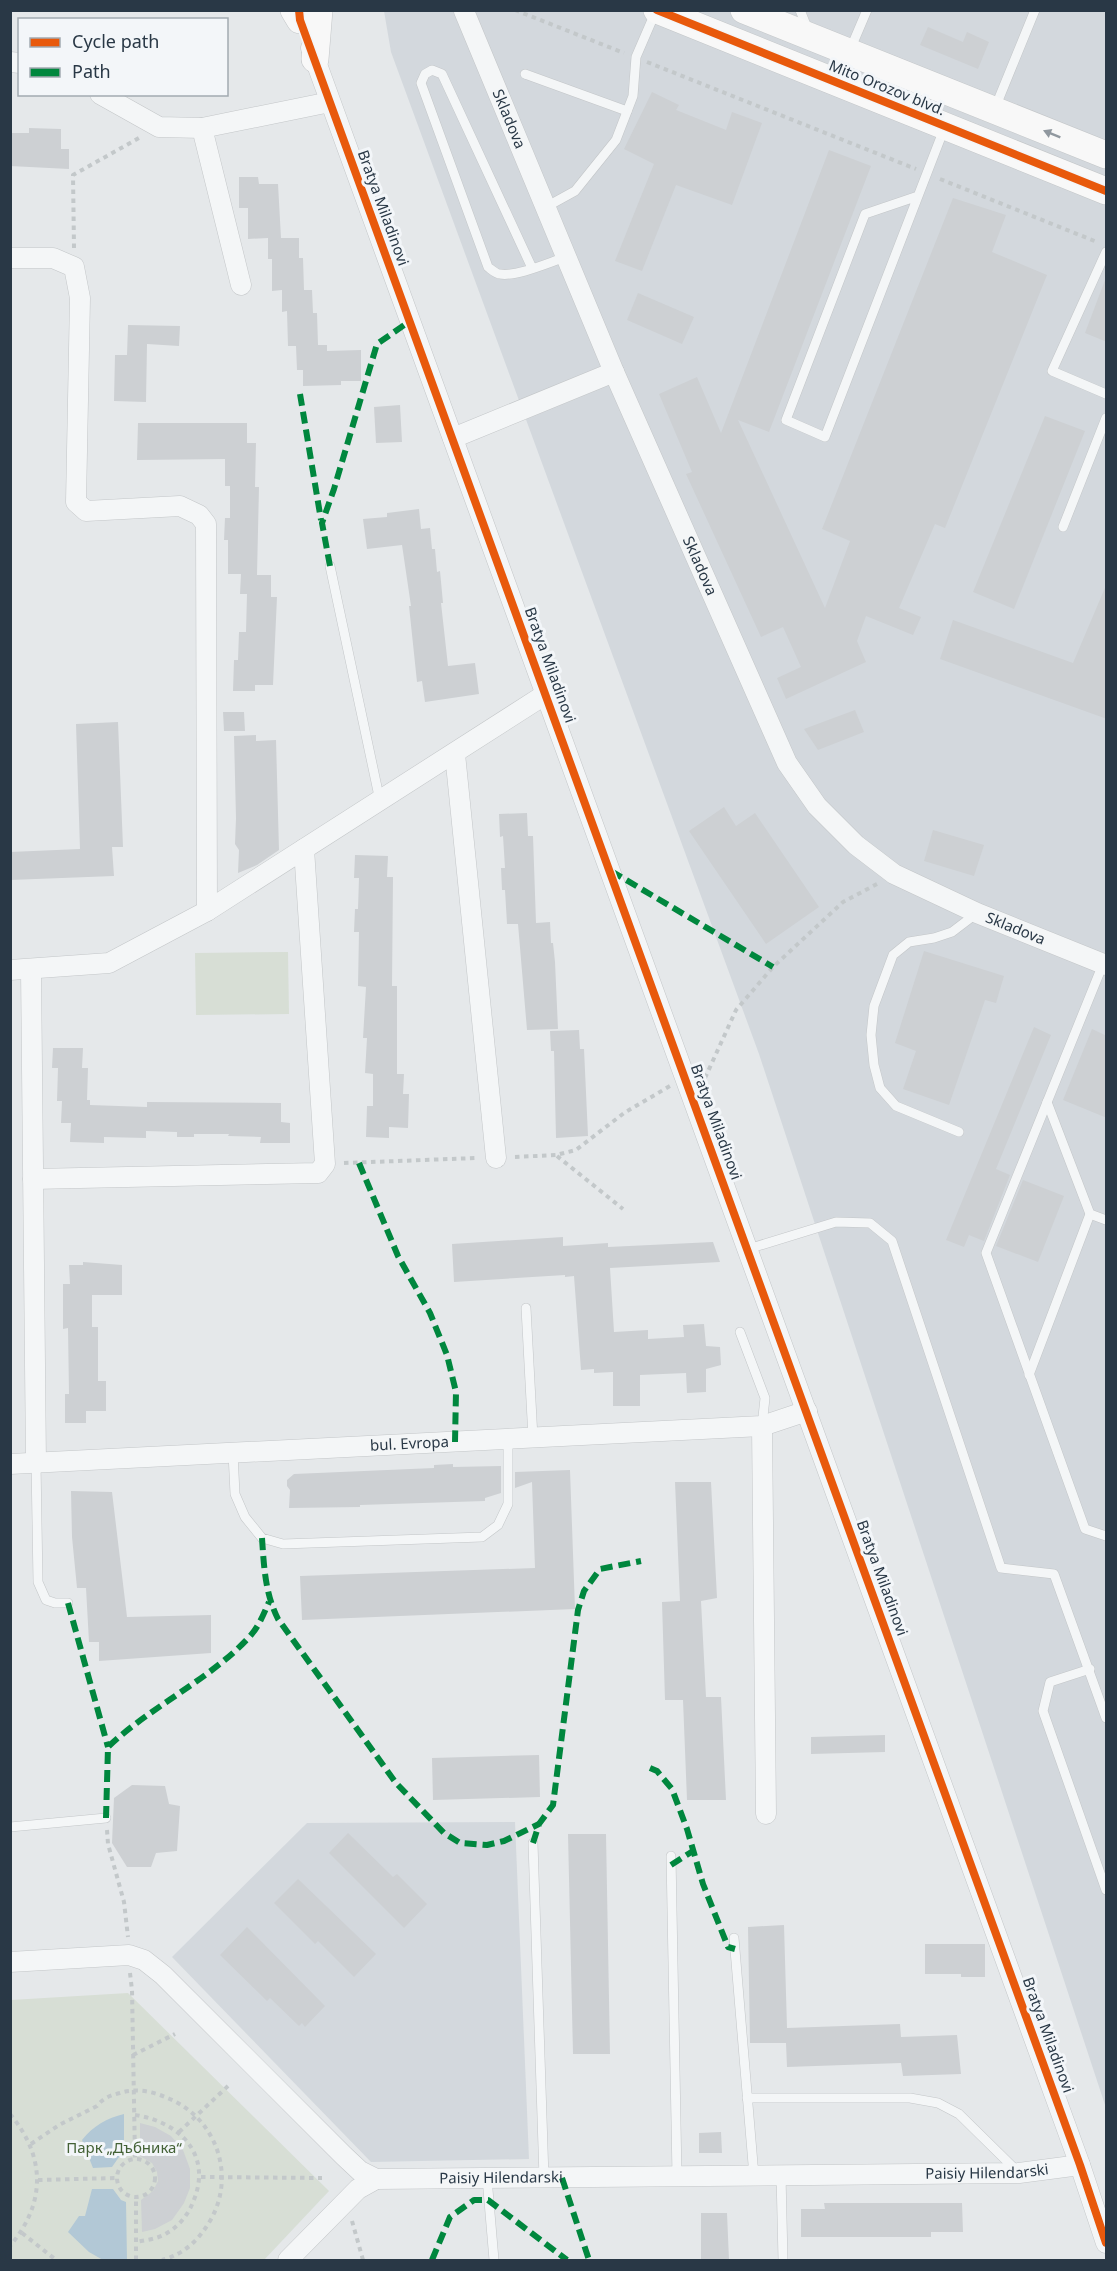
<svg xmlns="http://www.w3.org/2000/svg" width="1117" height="2271" font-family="'Noto Sans',sans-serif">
	<rect width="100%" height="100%" fill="#e5e8ea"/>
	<!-- built -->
	<g fill="#d3d8dd">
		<polygon points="384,11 1106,11 1106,2108 759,1054 391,52"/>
		<polygon points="515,1822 529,2159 371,2162 172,1957 307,1823"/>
	</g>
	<!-- green -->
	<g fill="#d7ded5">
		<polygon points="288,952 289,1014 196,1015 195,953"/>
		<polygon points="128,1993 329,2191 264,2260 11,2260 11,2000"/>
	</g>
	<!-- water -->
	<g fill="#b2c8d6">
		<path d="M124,2114V2154L119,2157L112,2167L93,2168L82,2140C93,2126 107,2118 124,2114Z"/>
		<polygon points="92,2189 113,2189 121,2200 126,2202 127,2260 103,2260 89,2252 68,2232 79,2216 85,2216"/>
	</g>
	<!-- building -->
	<g fill="#cdd0d3">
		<polygon points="928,27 963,42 967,32 989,42 978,69 920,45"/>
		<polygon points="652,92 679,105 676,110 726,130 732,112 762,123 732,205 676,185 642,271 615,261 654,164 624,149"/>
		<polygon points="29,128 61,129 61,149 69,149 69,169 10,166 10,133 29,133"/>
		<polygon points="829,150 871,166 769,432 738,420 825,608 850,541 822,529 953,198 1006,215 992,252 1047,275 945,528 935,524 899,608 921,617 913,635 866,616 857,641 866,662 786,699 777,678 801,667 783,627 761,637 686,474 692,472 659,394 697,377 721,433"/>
		<polygon points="239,177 258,177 259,184 278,184 281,238 299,238 299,258 303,258 304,290 312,290 313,313 317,313 318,345 327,345 327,351 361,350 361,381 341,381 341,385 303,386 303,370 297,370 296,346 288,346 287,311 282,312 282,290 272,291 272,259 268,259 268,238 248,239 248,208 239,208"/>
		<polygon points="1105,280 1107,280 1107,342 1085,333"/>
		<polygon points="638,293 694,317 682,344 627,320"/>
		<polygon points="128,325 180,326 179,346 147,344 146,402 114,401 115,355 127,355"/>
		<polygon points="400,405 402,442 376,443 374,407"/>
		<polygon points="1045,416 1085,431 1014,609 973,592"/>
		<polygon points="138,423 247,423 247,443 256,443 255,487 259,487 257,575 271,575 271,597 277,597 273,685 255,685 255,691 233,691 234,660 238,660 239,632 246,632 247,594 240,594 241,574 228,574 228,540 224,540 225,518 230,518 230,486 225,486 225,459 137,460"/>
		<polygon points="419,509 421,529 430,528 432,549 435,549 437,572 440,571 443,603 441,603 448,666 475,663 479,694 425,702 422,681 417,682 409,606 411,606 402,545 367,549 363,519 387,517 387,513"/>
		<polygon points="1107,583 1107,719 940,659 953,620 1073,663"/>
		<polygon points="855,710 864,732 818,750 804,729"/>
		<polygon points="223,712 244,712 245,731 224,731"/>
		<polygon points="118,722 123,847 112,847 114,876 10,880 10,852 80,849 76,724"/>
		<polygon points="256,735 256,741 276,740 279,850 257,865 238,873 239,850 235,844 236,818 234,736"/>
		<polygon points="724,807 736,826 755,813 819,907 766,944 689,831"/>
		<polygon points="527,813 528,836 533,836 536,923 550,922 551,943 553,943 555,962 558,1029 527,1030 518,924 507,924 505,890 502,890 501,868 505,868 503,836 500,837 499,814"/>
		<polygon points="933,830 984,845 974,876 924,861"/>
		<polygon points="355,855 388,856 387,877 393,877 392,986 397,986 397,1074 404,1074 403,1094 409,1094 408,1128 389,1127 389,1138 366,1137 367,1106 373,1106 373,1074 365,1073 367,1038 363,1038 366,987 358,986 359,932 354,932 355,909 358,909 359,878 354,878"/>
		<polygon points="924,951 1004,976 996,1003 985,1000 949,1105 903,1089 916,1051 895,1043"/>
		<polygon points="1034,1027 1051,1035 996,1169 1010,1175 984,1241 969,1235 964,1247 946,1240"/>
		<polygon points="1092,1029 1107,1036 1107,1118 1063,1100"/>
		<polygon points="579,1030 580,1049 584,1049 588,1136 556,1138 554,1051 551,1051 550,1031"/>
		<polygon points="53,1048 83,1048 82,1068 88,1068 87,1100 90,1100 90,1105 147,1107 147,1102 281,1103 281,1122 290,1123 290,1143 260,1143 261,1137 228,1136 229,1134 194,1134 194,1137 177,1137 177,1132 146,1131 146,1138 104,1137 104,1143 70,1142 71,1123 61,1123 62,1101 57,1101 58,1068 52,1068"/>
		<polygon points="1023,1180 1064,1196 1038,1262 996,1246"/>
		<polygon points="563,1237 563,1246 608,1243 608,1247 713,1242 720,1262 610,1268 614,1332 648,1330 648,1339 684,1337 683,1325 704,1324 706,1346 720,1347 721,1365 706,1369 706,1392 687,1393 686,1373 640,1375 640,1406 613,1406 613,1372 594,1373 594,1369 581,1370 574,1276 565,1277 565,1275 454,1282 452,1244"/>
		<polygon points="83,1262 122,1265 122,1295 92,1295 92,1327 98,1327 98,1381 106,1381 106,1411 86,1411 86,1423 65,1423 65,1394 69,1394 68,1328 63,1329 63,1284 70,1284 69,1265 83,1265"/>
		<polygon points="453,1464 453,1467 501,1466 501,1493 485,1498 485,1501 360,1505 360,1507 289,1508 290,1490 287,1486 287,1480 294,1474 434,1468 434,1465"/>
		<polygon points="570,1470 575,1609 302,1620 300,1576 535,1568 532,1482 515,1488 515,1472"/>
		<polygon points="675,1482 711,1482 717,1598 701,1601 706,1697 721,1697 726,1800 687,1800 683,1700 665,1700 662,1602 680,1601"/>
		<polygon points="71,1491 112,1492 127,1617 211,1615 211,1653 99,1661 99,1642 89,1642 86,1588 77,1588 72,1537"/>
		<polygon points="885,1735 885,1752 811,1754 811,1737"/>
		<polygon points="539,1755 540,1797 433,1800 432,1758"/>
		<polygon points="132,1785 165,1786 169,1804 180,1806 177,1851 156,1853 151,1867 127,1867 112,1843 114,1798"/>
		<polygon points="348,1833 393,1877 397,1874 427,1904 404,1928 329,1853"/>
		<polygon points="568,1834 606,1834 610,2054 573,2054"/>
		<polygon points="298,1879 376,1954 354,1977 318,1941 315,1944 274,1903"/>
		<polygon points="784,1925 787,2028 900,2024 901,2037 957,2035 961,2074 903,2076 901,2063 787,2067 786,2043 750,2043 748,1927"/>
		<polygon points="247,1927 325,2006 305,2027 302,2023 299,2026 270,1998 267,2001 220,1955"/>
		<polygon points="925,1944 985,1944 985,1977 961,1977 961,1974 925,1974"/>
		<polygon points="140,2123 155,2127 171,2136 183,2150 190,2169 190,2188 184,2203 172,2220 155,2229 142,2232 141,2200 153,2191 158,2181 157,2172 152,2163 140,2156"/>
		<polygon points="721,2132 722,2153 699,2153 699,2133"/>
		<polygon points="824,2203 962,2203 963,2232 931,2232 931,2237 801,2237 801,2209 825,2209"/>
		<polygon points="701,2213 727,2213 729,2260 701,2260"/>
	</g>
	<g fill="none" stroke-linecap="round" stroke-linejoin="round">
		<!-- service casing -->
		<g stroke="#c3c6c8" stroke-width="10">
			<g id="service">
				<polyline points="800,10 808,30"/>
				<polyline points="850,50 867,10"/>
				<polyline points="525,74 627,111"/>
				<polyline points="995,108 1035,10"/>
				<polyline points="918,196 865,214 786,420 825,437 944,129"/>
				<polyline points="546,207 575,191 616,140 633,96 636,57 655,13"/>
				<polyline points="1106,252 1052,371 1106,394"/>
				<path d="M532,268L442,74L432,70L425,74L421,83L488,267C492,270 496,274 500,274C517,277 550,262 566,257"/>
				<polyline points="1063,527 1106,418"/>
				<polyline points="330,566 380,801"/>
				<polyline points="1103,964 986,1253 1085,1529 1106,1536"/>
				<polyline points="1047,1102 1090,1214 1106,1220"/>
				<polyline points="959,1132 896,1106 880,1088 874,1065 871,1035 874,1006 893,955 909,942 934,938 952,932 977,913"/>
				<polyline points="748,1249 836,1222 870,1223 892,1241 1001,1568 1054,1574 1106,1718"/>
				<polyline points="526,1308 533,1438"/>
				<polyline points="740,1332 765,1398 762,1426"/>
				<polyline points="1029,1375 1090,1214"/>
				<polyline points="233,1453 235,1494 245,1517 262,1538 283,1544 482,1537 498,1525 508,1504 508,1439"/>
				<polyline points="36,1463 38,1582 46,1600 55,1603 68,1603"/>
				<polyline points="1090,1669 1050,1682 1043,1711 1106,1890"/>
				<polyline points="10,1827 106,1818"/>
				<polyline points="533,1843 544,2178"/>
				<polyline points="671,1856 677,2176"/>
				<polyline points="734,1938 754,2176"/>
				<polyline points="747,2098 910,2098 938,2103 959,2114 1018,2172"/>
				<polyline points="781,2175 783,2260"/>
				<polyline points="487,2178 494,2260"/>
			</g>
		</g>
		<!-- minor casing -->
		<g stroke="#c3c6c8" stroke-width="21">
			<g id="minor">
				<path id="s1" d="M464,11L614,372L787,763L817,806L856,845L894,874L977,913L1106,965"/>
				<polyline points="311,48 1080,2165 1106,2243"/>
				<polyline points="10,62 20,63"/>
				<polyline points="100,94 159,127 202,128 330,102"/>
				<polyline points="202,128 241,285"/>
				<polyline points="10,258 53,258 74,267 80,298 76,502 86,511 180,506 199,515 206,524 207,911"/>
				<polyline points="453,438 614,372"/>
				<polyline points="455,754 496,1158"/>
				<polyline points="31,969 36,1463"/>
				<polyline points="10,970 109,963 207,911 546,694"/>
				<polyline points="33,1179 318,1173 325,1164 304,849"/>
				<polyline points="762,1426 766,1814"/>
				<path id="s2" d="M10,1464L762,1426L807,1411"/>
				<path id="s3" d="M10,1962L129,1955L144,1960L163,1975L344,2156L360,2171L376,2179L1019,2173L1080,2165"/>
				<polyline points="288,2260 358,2189 376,2179"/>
			</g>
		</g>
		<!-- secondary casing -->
		<g stroke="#c3c6c8" stroke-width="28">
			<g id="secondary">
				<polyline points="294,10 300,20"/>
				<polyline points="657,10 1106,191"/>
				<polyline points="744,10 1106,155"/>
				<polyline points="315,59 319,10"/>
			</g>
		</g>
		<!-- path -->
		<g stroke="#c3c8ca" stroke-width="4" stroke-dasharray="4.5 4.5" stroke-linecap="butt">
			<polyline points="515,10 624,53"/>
			<polyline points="647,62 916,169"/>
			<polyline points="940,179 1097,242"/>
			<polyline points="74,248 73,175 139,138"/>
			<polyline points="705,1078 736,1010 773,967 843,902 877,884"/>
			<polyline points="557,1156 623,1209"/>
			<polyline points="515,1157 556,1155 576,1150 624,1113 670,1086"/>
			<polyline points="344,1163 477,1158"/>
			<polyline points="107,1830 108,1844 124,1902 128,1937"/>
			<polyline points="130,1973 132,1990 135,2158"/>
			<polyline points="133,2055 175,2034"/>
			<path d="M10,2114C46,2157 46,2203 10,2246"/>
			<path d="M135,2115C181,2122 213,2156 193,2202C188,2215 179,2226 167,2233C158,2239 146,2240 136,2242"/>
			<polyline points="179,2132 228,2086"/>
			<path d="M31,2144L59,2125L97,2106C103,2098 111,2095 120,2093C135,2088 151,2091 165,2097C216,2116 237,2175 210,2221C198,2241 184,2254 162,2260"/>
			<circle cx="136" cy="2178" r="19"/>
			<polyline points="201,2177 322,2178"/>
			<polyline points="38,2180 116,2178"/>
			<polyline points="352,2221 363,2260"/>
			<polyline points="22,2233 56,2260"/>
			<polyline points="136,2260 136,2197"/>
		</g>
		<!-- service -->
		<use href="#service" stroke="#f4f6f7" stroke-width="9"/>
		<!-- minor -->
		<use href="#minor" stroke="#f4f6f7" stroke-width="20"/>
		<!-- secondary -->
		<use href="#secondary" stroke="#f8f8f8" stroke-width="27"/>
		<!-- quiet -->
		<g stroke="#00873e" stroke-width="6" stroke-dasharray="12 6" stroke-linecap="butt">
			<polyline points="300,394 321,520"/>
			<polyline points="330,566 322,523 334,489 377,344 410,321"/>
			<polyline points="611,871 773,967"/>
			<polyline points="359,1163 398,1256 430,1313 447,1355 456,1392 455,1442"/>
			<path d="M262,1538C264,1567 265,1593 278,1619L396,1783L444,1833L460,1843L487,1845L504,1841L539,1824"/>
			<polyline points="68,1603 108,1747"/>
			<polyline points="650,1768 657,1771 672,1789 687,1829 703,1884 728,1947 735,1949"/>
			<path d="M106,1818L108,1747C151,1706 213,1678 251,1635C259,1626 264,1613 269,1602"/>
			<polyline points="533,1843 539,1824 553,1805 578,1610 584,1591 600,1569 641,1561"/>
			<polyline points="671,1865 693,1851"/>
			<polyline points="562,2178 589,2260"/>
			<polyline points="432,2260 450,2217 474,2200 488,2200 567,2260"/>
		</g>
		<!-- cycleway casing -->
		<g stroke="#f3f6f9" stroke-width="11">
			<g id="cycleway">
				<polyline points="299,10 300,20 1080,2165 1106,2243"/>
				<polyline points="657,10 1106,191"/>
			</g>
		</g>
		<!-- cycleway -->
		<use href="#cycleway" stroke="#e8590c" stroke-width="8"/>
	</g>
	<!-- one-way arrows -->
	<defs><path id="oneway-solid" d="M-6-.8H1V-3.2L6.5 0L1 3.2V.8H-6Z" transform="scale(1.5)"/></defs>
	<use fill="#90989f" href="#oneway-solid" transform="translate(1052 134) rotate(-158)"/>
	<g text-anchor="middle" stroke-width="6" stroke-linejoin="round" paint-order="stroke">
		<!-- street labels -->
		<g font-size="15" fill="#293846" stroke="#f3f6f9">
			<text transform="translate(887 88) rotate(22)" y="5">Mito Orozov blvd.</text>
			<text dy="5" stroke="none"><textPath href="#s1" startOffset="117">Skladova</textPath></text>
			<text transform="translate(383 208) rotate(70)" y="5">Bratya Miladinovi</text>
			<text dy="5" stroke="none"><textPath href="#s1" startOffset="603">Skladova</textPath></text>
			<text transform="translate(550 665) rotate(70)" y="5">Bratya Miladinovi</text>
			<text dy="5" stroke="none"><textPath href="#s1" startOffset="1107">Skladova</textPath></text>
			<text transform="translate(716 1122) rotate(70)" y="5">Bratya Miladinovi</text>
			<text dy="5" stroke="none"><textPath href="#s2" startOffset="400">bul. Evropa</textPath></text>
			<text transform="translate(882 1578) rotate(70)" y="5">Bratya Miladinovi</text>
			<text transform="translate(1048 2035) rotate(70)" y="5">Bratya Miladinovi</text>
			<text dy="5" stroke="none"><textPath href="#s3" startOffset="1066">Paisiy Hilendarski</textPath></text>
			<text dy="5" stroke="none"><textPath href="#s3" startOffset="580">Paisiy Hilendarski</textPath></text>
		</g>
		<!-- park labels -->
		<g font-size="15" fill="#446236" stroke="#f3f6f9">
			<text x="124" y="2153">Парк „Дъбника“</text>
		</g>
	</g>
	<!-- border -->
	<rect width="1117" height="2271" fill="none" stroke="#293846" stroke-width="24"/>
	<!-- legend -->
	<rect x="18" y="18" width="210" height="78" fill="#f3f6f9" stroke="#a2aab1" stroke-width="1.5"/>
	<rect x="30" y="38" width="30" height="9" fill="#e8590c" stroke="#a2aab1" stroke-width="1.5"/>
	<text x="72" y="48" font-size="18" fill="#293846">Cycle path</text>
	<rect x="30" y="68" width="30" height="9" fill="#00873e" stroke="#a2aab1" stroke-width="1.5"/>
	<text x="72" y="78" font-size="18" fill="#293846">Path</text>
</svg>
